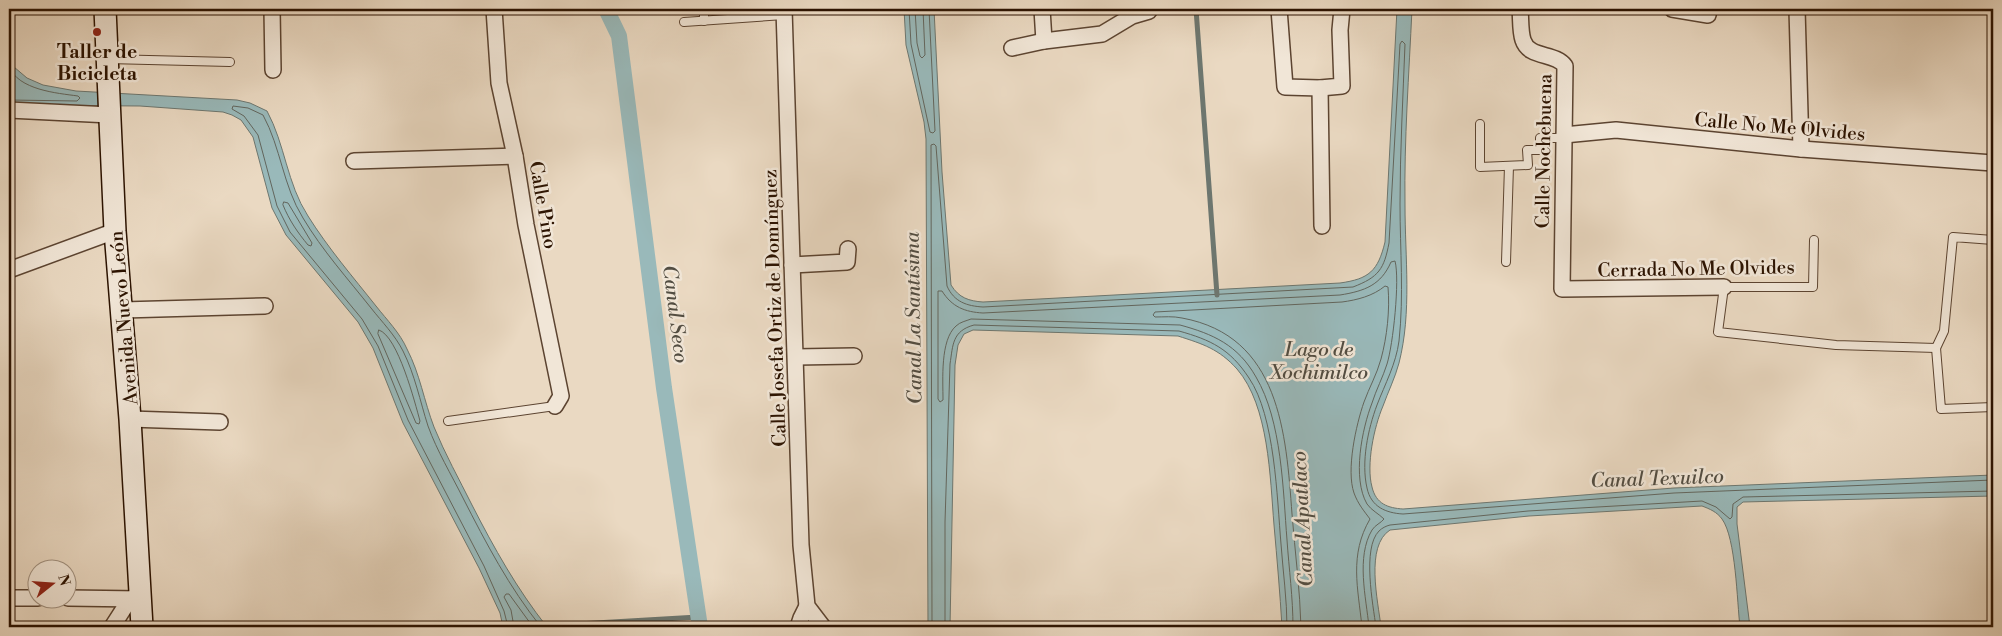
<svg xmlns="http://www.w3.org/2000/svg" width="2002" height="636" font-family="'Libre Bodoni',serif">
	<rect width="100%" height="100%" fill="#ead9c2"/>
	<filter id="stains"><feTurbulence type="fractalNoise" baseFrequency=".004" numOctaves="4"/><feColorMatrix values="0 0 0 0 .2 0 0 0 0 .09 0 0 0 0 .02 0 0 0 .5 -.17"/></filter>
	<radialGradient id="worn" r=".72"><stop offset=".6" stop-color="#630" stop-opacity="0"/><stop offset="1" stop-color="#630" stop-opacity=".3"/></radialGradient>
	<!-- water -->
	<g fill="#99b9ba" stroke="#6d7770">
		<path d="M904,9H934L942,172L951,285C959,298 969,301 983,302L1340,283C1369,279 1378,271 1385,242L1397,9H1412C1409,74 1404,140 1405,205C1405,258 1412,312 1399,363C1395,378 1388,392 1383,406C1374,427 1366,465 1372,487C1376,504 1388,508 1403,509L1674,488L1993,475V496L1743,502L1737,507V524L1750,627H1740C1737,602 1736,538 1722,519C1717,512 1710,509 1702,506L1529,516L1390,530C1365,546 1378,601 1381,627H1282C1280,593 1277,559 1274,525C1270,477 1269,406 1237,369C1219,349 1203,344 1178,336L973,330L964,334L958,345L955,365L950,627H928L926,139L924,122L906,45Z"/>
		<path d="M9,52L14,67L27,78L43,85L76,91L237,100L250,103L267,111C285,144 287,184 308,216C328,248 353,277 376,306C387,320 400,333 407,349C420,374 424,401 434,427C445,454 459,479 472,505C494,548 517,589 547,627H503L500,613L479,568L403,423L373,348L358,322L286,235L272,208L253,137L241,120L232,115L223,112L140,106L9,105Z"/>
	</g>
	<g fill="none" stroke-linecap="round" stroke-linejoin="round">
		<!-- shore -->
		<g stroke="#62665e" stroke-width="1">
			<polyline points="909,9 911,44 930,132 933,133 935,131 929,9"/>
			<polyline points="915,9 917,43 920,56 922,58 925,55 923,9"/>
			<path d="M9,67C19,90 56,93 78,96L80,98L77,101L9,100"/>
			<path d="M284,202L288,203L312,243L311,246L308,245C298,233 289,220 283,205Z"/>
			<path d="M379,330C398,336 415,403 420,421L419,424L416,423L378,334Z"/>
			<path d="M508,627L504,611L484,566L408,420L378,346L362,319L290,232L277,206L258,135L244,116L232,109L233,106L248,108L263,115C281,148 283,186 303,218C322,250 348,279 371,308C382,322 395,335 403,351C415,375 420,401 428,426C437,451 451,474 463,498C486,543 509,587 541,627"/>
			<polyline points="514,627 511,610 504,597 506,594 509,594 533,627"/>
			<path d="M932,627L931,145L934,144L936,146L947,286C954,302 967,306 983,307L1353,287C1379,277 1384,269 1389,243L1400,44L1402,41L1405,44C1403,97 1400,151 1400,204C1400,250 1404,295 1399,341C1396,364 1385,384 1377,405C1368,429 1361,462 1367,488C1371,507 1386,513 1403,514L1674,493L1993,480"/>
			<path d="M945,627V522L950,364C953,345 952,331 974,325L1179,331C1211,340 1230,349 1249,378C1275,416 1277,498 1281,544C1283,572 1287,600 1287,627"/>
			<path d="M1293,627C1293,598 1289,569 1287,540C1283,490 1282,421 1256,377C1238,345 1213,334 1180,325L971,319C966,321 960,322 956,326C940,340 943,380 943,400L940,402L938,399V291H942C952,307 965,312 983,313L1340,295C1365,291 1381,285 1391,262L1395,261C1400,280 1393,345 1387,364C1383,377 1376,390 1372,403C1362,429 1352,478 1367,504C1371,510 1379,514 1384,519C1381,523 1375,525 1372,530C1356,557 1366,597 1369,627"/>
			<path d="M1301,627C1300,590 1295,552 1292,514C1286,433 1280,336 1182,318C1173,316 1164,317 1155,317L1153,315L1155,312L1342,302C1357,300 1373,296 1385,286L1388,287C1390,310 1387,337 1381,359C1377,374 1369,388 1364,402C1356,425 1346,470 1354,493C1358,504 1364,511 1370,519C1349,555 1358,588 1362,627"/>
			<path d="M1376,627C1373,605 1362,548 1379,531C1382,528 1386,526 1390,525L1528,511L1702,501L1716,507L1730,519L1732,517L1733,504L1743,497L1993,491"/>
		</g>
		<!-- stream -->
		<g stroke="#6d7770" stroke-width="5">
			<polyline points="1196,9 1217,295"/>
			<polyline points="527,627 698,617"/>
		</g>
		<!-- canal -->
		<polyline stroke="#99b9ba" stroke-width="16" points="606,9 619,36 664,388 700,627"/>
		<!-- lane casing -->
		<g stroke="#5c4431" stroke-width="10">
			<g id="lane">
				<polyline points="704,9 704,21"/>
				<polyline points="684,22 784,15"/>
				<polyline points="108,59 230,62"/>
				<polyline points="1480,124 1480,167 1528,165 1527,150 1540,150 1540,138 1559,138 1564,135"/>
				<polyline points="1814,240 1813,287 1724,287 1718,332 1836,345 1936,348 1944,331 1953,237 1993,240"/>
				<polyline points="1506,262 1509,166"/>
				<polyline points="1936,348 1941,409 1993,407"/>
				<polyline points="448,421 555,406"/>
			</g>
		</g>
		<!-- street casing -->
		<g stroke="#5c4431" stroke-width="18">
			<g id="street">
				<polyline points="272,9 273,70"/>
				<polyline points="494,9 499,83 515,156 526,225 561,396 555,406"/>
				<polyline points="784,9 801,545 807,606 823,627"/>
				<polyline points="1042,9 1044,41"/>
				<polyline points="1279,9 1285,87 1320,88 1342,86 1340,30 1342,9"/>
				<path d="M1520,9C1521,19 1520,31 1523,40C1529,59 1555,52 1565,66L1562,289L1724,287"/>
				<polyline points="1672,9 1708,15 1709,9"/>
				<polyline points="1797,9 1801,149"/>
				<polyline points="1012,48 1044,41 1102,34 1132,16 1149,11"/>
				<polyline points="1320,88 1322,226"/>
				<polyline points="9,110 110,115"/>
				<polyline points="1564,135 1616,130 1801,149 1993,163"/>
				<polyline points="354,161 515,156"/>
				<polyline points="792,265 847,262 848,249"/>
				<polyline points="9,270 115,231"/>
				<polyline points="123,310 265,306"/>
				<polyline points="796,357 854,356"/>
				<polyline points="130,419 220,422"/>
				<polyline points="9,598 38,598"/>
				<polyline points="68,598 140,599"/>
				<polyline points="112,627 130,599"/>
				<polyline points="798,627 801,618 807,606"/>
			</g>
		</g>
		<!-- secondary casing -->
		<g stroke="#2c1301" stroke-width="24">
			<polyline id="secondary" points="105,9 115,231 130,419 142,627"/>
		</g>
		<!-- lane -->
		<use href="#lane" stroke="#f1e6d7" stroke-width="8"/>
		<!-- street -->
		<use href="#street" stroke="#f1e6d7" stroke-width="15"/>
		<!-- secondary -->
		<use href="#secondary" stroke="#f1e6d7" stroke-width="21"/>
	</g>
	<!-- markers -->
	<circle fill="#8f2418" stroke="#f1e6d7" stroke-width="2" cx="97" cy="32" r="5"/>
	<g text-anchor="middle" stroke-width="5" stroke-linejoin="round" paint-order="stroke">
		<!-- poi labels -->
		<g font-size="19" font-weight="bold" fill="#2c1301" stroke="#f1e6d7">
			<text x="97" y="58">Taller de<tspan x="97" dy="22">Bicicleta</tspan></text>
		</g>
		<!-- street labels -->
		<g font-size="19" fill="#2c1301" stroke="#f1e6d7">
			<text transform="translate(1780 126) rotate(5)" y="7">Calle No Me Olvides</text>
			<text transform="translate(1543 151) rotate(-89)" y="7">Calle Nochebuena</text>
			<text transform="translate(544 205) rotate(80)" y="7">Calle Pino</text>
			<text transform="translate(1696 268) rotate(-1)" y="7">Cerrada No Me Olvides</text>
			<text transform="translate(774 308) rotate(-92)" y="7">Calle Josefa Ortiz de Domínguez</text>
			<text transform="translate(123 318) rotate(-95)" y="7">Avenida Nuevo León</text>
		</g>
		<!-- water labels -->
		<g font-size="20" font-style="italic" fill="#524d42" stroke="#f1e6d7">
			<text transform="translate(676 314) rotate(83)" y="7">Canal Seco</text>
			<text transform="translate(913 318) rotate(-91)" y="7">Canal La Santísima</text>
			<text x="1319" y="356">Lago de<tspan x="1319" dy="23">Xochimilco</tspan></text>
			<text transform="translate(1657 478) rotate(-2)" y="7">Canal Texuilco</text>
			<text transform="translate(1302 519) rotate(-93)" y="7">Canal Apatlaco</text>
		</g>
	</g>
	<!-- margin -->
	<rect width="2002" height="636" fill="none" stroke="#ead9c2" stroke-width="30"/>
	<rect x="10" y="10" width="1982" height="616" fill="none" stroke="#2c1301" stroke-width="2.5"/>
	<rect x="15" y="15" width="1972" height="606" fill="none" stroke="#2c1301"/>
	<!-- north arrow -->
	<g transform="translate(52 584) rotate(73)"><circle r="24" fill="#f1e6d7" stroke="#a29281"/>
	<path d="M0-4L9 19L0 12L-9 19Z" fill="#8f2418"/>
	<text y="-8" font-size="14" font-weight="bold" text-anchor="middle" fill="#2c1301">N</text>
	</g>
	<rect width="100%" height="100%" filter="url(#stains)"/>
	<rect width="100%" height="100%" fill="url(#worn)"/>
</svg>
